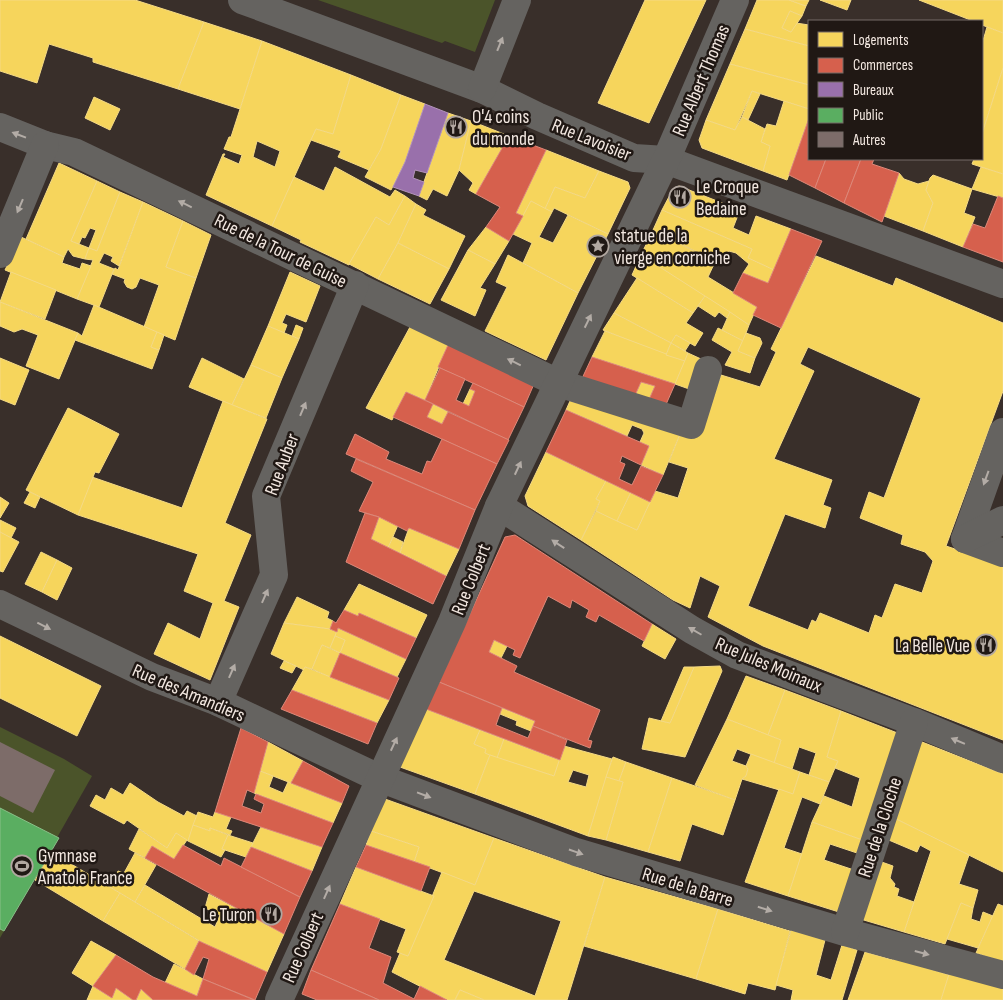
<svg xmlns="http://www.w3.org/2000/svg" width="1003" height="1000" font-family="'Sofia Sans Condensed',sans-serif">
	<rect width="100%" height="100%" fill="#392f2a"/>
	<!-- green -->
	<g fill="#4b542a">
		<polygon points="318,0 495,0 475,52 445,41 442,43"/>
		<polygon points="0,727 64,759 92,776 0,938"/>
	</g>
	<!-- homes -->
	<g fill="#f6d55c" stroke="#f5da84" fill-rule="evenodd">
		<polygon points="0,0 135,0 204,22 178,89 93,62 93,58 49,44 37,83 0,71"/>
		<polygon points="645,0 706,0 649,123 598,103"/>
		<polygon points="757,0 789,0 806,6 802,16 790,11 782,28 791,32 796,23 809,25 809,46 745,29"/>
		<polygon points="789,0 809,0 806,6"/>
		<polygon points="820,0 851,0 847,10"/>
		<polygon points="919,0 1003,0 1003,33 982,25 982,21 973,21"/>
		<polygon points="790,11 802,16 791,32 782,28"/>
		<polygon points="204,22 262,41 240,109 178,89"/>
		<polygon points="987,27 1003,33 1003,68 982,134 982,44"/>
		<polygon points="745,29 809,46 809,85 730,64"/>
		<path d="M262,41L351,75L333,134L316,129L272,226L206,195L223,154H225L223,157L239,164L242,155L224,149L229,137H231ZM257,141L280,151L275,167L253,157Z"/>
		<polygon points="730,64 809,85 809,109 752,91 735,130 706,120"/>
		<polygon points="1003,68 1003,174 972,164 974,159 982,159 982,134"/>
		<polygon points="351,75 401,95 381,149 369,170 338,157 341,151 311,140 316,129 333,134"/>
		<polygon points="752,91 760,94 748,120 742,117"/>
		<polygon points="401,95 425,104 405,162 391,190 365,177 381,149"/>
		<polygon points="94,97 120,109 110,130 85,118"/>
		<polygon points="784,101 809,109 809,118 787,180 763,171 770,146 761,142 767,124 776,126"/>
		<polygon points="448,113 471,121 459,170 447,196 433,189 427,200 419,196"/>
		<polygon points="742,117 765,129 761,142 770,146 763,171 702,148 699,140 706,120 735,130"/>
		<polygon points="471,121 509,136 476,194 469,190 473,183 459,170"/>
		<polygon points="546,150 599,171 585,198 555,187 545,209 531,201 523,216 516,213"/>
		<polygon points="59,163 97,181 71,241 89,248 85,259 73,256 68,249 64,257 26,239"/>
		<polygon points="335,167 390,197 395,190 405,196 389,225 376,217 349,265 300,242 301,240 272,226 294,177 324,191"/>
		<polygon points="981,167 1003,174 1003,198 972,189"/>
		<polygon points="599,171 628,182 630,188 608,234 554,208 552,212 545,209 555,187 585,198"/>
		<polygon points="899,173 904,179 918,184 929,181 926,190 933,203 923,231 884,216"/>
		<polygon points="933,175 972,189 964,213 975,217 963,247 923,231 933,203 926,190 930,178"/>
		<polygon points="97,181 120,192 97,251 89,248 96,230 90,228 85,238 82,237 79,244 71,241"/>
		<polygon points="679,186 740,210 733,228 749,235 756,216 791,229 774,270 748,258 752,249 662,210 673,189"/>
		<polygon points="120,192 143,202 119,266 111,261 113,257 104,253 99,263 114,269 99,307 77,299 93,260 85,259 89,248 97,251"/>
		<polygon points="405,196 416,204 398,243 378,279 349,264 376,217 389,225"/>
		<polygon points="531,201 552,212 539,237 553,243 568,215 608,234 578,293 523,263 532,243 513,234"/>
		<polygon points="143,202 183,221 166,267 196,278 175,340 144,327 159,285 140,278 136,287 132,289 127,287 124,282 125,279 112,274 115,268 118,270"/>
		<polygon points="416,204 426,210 423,215 465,236 449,269 398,243"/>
		<polygon points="662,210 752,249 748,258 774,270 768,283 743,273 749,264 736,253 729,251 723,265 653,230"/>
		<polygon points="183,221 211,235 196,278 166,267"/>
		<polygon points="486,227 509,241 495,264 468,250"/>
		<polygon points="653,230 715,262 708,277 757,307 749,325 641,255"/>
		<polygon points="21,237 64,257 62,263 80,269 82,263 91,266 77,299 5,270"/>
		<polygon points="398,243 449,269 430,304 378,279"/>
		<polygon points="468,250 495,264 480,288 486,290 475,316 441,300"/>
		<polygon points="508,255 578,293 546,360 485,331 507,287 496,282"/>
		<polygon points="641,255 705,296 693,313 632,275"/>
		<path d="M816,256L893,286L896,278L1003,323V391L946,546L1003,565V740L763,646L708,617L720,586L700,576L690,608L673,600L581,540L596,511L637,530L655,491L678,498L688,468L669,462L682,429L708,416L721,375L760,387L776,352L771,349ZM808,347L921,398L884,498L869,492L860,518L903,535L901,544L925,552L933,561L922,593L895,584L882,618L875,615L869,633L820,613L816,622L812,620L808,630L748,606L785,514L825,528L831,508L823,505L832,480L774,459L814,371L800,364Z"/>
		<polygon points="11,272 56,290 45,319 0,302"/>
		<polygon points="290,272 320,286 306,322 286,314 282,323 287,325 284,333 268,326"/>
		<polygon points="637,278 693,313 686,323 703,333 695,346 676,335 671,343 614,313"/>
		<polygon points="705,296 730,312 727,318 719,312 715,317 698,306"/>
		<polygon points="0,302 78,333 59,379 26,366 38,335 22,329 14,332 0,326"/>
		<polygon points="94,305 157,332 151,347 159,350 152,369 75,340 78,333 82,336"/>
		<polygon points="730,312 749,325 743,341 722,330"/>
		<polygon points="614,313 671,343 666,355 603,330"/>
		<polygon points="296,325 303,328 299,339 292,336"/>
		<polygon points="268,326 299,339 282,378 251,365"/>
		<polygon points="410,327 448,345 425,400 406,392 392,420 366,408"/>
		<polygon points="718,328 743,341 738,351 755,358 750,373 725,365 732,352 712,340"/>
		<polygon points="605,331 685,361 675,384 592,357"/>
		<polygon points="157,332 164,335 159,350 151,347"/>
		<polygon points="746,333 760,338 762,343 755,358 738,351"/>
		<polygon points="676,335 690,343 685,351 671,343"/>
		<polygon points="671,343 688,353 685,361 666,355"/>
		<polygon points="688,353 701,359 692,390 675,384"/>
		<polygon points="0,358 29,370 15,405 0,399"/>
		<polygon points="202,358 244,379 232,405 189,387"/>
		<polygon points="251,365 282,378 266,418 232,405"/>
		<polygon points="641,382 655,386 647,404 633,400"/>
		<polygon points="470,389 475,391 469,406 463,404"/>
		<polygon points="223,401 267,419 225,523 251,535 224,601 239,607 210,680 154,654 168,623 200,639 213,603 184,591 198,554 78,515 92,477 182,508"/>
		<polygon points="570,401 682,429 663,475 641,465 649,446 640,442 644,433 642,429 632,425 627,436 566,410"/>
		<polygon points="433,404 448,412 442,424 427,417"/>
		<polygon points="68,408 119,434 99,473 95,472 78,515 26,490"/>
		<polygon points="546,452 606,481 596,499 600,501 581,540 528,506 525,496"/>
		<polygon points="606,481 631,492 617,521 596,511 600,501 596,499"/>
		<polygon points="30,492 40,497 35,508 24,503"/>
		<polygon points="631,492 650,502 637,530 617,521"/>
		<polygon points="0,497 9,503 0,518"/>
		<polygon points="379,517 398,525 388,548 371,539"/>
		<polygon points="0,520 16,528 11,538 0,532"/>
		<polygon points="409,528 459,549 446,576 400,553"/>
		<polygon points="0,532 19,542 3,572 0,571"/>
		<polygon points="393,537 403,542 400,553 388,548"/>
		<polygon points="41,552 57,560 42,592 25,584"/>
		<polygon points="57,560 72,568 57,600 42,592"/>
		<polygon points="359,584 427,615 416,638 359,613 358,616 344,610"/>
		<polygon points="297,597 329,612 327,618 333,621 330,629 284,623"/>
		<polygon points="284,623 330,629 337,632 330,648 322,645 312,669 305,667 304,670 271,654"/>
		<polygon points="652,624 676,639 665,659 642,646"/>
		<polygon points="338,628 406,659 397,677 340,653 345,640 335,636"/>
		<polygon points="0,636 101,686 77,736 0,698"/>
		<polygon points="335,636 345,640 340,653 330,648"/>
		<polygon points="494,640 507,646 501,658 489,652"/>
		<polygon points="322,645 340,653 330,677 312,669"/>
		<polygon points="284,661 296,666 292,673 280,668"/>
		<polygon points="720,666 722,671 685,757 642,749 649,718 670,723 694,667"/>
		<polygon points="305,667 389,700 377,723 292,690"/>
		<polygon points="684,667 694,667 670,723 661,721"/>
		<polygon points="746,676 785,690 768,735 727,719"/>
		<polygon points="785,690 841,711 827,757 838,761 829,782 809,775 816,753 799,747 792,769 774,763 781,740 768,735"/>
		<polygon points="502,708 535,721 531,731 516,725 517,721 500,714"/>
		<polygon points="426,709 480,730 474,744 486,749 485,753 490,755 475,794 400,767"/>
		<polygon points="841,711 900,734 865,841 812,822 824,796 852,807 860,778 835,768 838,761 827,757"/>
		<polygon points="727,719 781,740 774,763 737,749 732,761 746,766 748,769 746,776 742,779 735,800 695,785"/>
		<polygon points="480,730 504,739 497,758 485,753 486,749 474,744"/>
		<polygon points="504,739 560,760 554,776 497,758"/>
		<polygon points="917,740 1003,774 1003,872 892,817"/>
		<polygon points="268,742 303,761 291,783 260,771"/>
		<path d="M564,746L612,759L588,836L475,794L490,755L554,776ZM573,770L589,775L586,787L568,782Z"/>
		<polygon points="751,754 800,772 793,794 742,779 746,776 748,769 746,766"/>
		<polygon points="613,757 626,762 619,781 606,777"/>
		<polygon points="626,762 672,778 648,852 606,840 623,782 619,781"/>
		<polygon points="260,771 273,776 269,787 283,793 288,782 342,803 333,823 254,793"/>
		<polygon points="800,772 829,782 820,804 802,797 784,848 802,854 788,896 745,882 779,789 793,794"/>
		<polygon points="606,777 623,782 606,840 588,836"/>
		<polygon points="672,778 735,800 723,835 692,824 680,861 648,852"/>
		<polygon points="130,783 158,802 184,816 187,811 197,816 188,841 176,833 167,848 127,820 124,824 90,806 96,795 105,800 111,788 123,795"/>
		<polygon points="385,799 494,838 475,885 414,862 419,847 371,831"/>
		<polygon points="198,812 213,817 215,812 231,817 226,829 232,831 230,835 210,828 210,831 193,825"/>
		<polygon points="892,817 969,855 959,884 978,890 973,908 961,903 945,944 904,932 931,851 920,845 917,852 884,838"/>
		<polygon points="812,822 865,841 860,854 830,844 824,860 854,870 839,912 788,896"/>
		<polygon points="193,825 210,831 210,828 228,835 222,849 225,850 221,857 188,841"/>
		<polygon points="261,827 322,847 312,871 251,847"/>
		<polygon points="139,829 167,848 176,833 187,840 174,859 152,846 145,858 129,849"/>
		<polygon points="371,831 419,847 414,862 366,845"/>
		<polygon points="228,835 253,843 246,857 222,849"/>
		<path d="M494,838L605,877L567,1000H484L460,990L455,1000H447L392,972L400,953L408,956L442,872L475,885ZM474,891L561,921L535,996L444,960Z"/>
		<polygon points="51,852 120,893 103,921 35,880"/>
		<polygon points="135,853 156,865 135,902 110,887 118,871 124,873"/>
		<polygon points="876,860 893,866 890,878 895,884 894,887 899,889 897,896 914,902 904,932 857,918"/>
		<polygon points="356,867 434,896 408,956 397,952 406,929 340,904"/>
		<polygon points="605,877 718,909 696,979 584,946"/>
		<polygon points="145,885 215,927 220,915 205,908 209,894 284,934 267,972 208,946 135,902"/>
		<polygon points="120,893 199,941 185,969 103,921"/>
		<polygon points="961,903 973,908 971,919 980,922 983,912 993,916 978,948 947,939"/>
		<polygon points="998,904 1003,906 1003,962 976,953"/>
		<polygon points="718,909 790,931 775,990 748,983 745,994 696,979"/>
		<polygon points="791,930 825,940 816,975 831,980 842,945 857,950 842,1000 791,1000 793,990 776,985"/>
		<polygon points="91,941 116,955 93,986 72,973"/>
		<polygon points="865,952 893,960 894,958 949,975 941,1000 848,1000"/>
		<polygon points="174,964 203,979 197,996 165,983"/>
		<polygon points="950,971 1003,987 1003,1000 941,1000"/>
		<polygon points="93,986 112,998 116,988 133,1000 87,1000"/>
		<polygon points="141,989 153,1000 136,1000"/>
		<polygon points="460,990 484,1000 455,1000"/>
	</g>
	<!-- shops -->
	<g fill="#d6604d" stroke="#de8879">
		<polygon points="809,118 809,159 826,159 815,188 789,175"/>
		<polygon points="509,136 546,150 516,213 523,216 509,241 486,227 500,207 476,194"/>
		<polygon points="826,159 861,159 844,203 815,188"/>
		<polygon points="861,159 874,159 872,164 899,173 882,222 844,203"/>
		<polygon points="998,196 1003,198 1003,262 963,247 973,224 985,228"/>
		<polygon points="791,229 822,241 781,328 753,315 757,307 733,293 743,273 768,283"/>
		<polygon points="448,345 534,384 524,407 438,367"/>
		<polygon points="592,357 675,384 664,409 647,404 655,386 641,382 633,400 579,385"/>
		<polygon points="440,368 465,379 456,400 469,406 475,391 470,389 473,383 524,407 508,440 425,400"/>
		<polygon points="406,392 433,404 427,417 442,424 448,412 509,440 497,464 393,417"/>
		<polygon points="566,410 649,446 641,465 622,456 620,462 625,464 619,479 632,485 641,466 663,475 650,502 546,452"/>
		<polygon points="355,434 389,452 386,459 422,474 427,461 431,462 442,439 497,464 475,510 346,454"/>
		<polygon points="356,459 475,510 459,549 409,528 407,531 379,517 359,511 373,482 351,471"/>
		<polygon points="365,513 379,517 371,539 446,576 433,604 346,562"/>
		<polygon points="515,535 652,624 644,641 599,615 596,622 586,617 589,610 572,600 570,608 548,596 520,658 513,655 515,650 494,640 489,652 517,666 514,672 600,710 588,740 592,741 590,748 533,726 535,721 439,682 505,537"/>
		<polygon points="344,610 358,616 359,613 416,638 406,659 338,628 337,632 330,629 333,621 336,623"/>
		<polygon points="340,653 399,678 389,700 330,677"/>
		<polygon points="439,682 502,708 496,725 528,738 533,726 567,740 560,760 426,709"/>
		<polygon points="292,690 377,723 368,744 281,709"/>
		<polygon points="241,728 268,742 254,793 247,790 242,806 261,813 264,804 254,799 256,794 333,823 322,847 215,812"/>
		<polygon points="303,761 349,786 342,803 291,783"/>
		<polygon points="183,845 221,866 224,858 300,897 284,934 145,858 152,846 174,859"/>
		<polygon points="366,845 430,867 421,891 356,867"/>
		<polygon points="251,847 312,871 300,897 241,867"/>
		<polygon points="340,904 380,919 369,948 391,957 383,983 414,999 420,986 447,1000 379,1000 311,970"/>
		<polygon points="199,941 267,972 255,1000 203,979 209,959 203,957 194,975 185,969"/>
		<polygon points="116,955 153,977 197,996 203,979 254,1000 153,1000 141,989 136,1000 133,1000 116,988 112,998 93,986"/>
		<polygon points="311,970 379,1000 317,1000 302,994"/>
	</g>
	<!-- offices -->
	<polygon fill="#9970ab" stroke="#b494bb" points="425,104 448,113 427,173 415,170 413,178 424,182 419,196 393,187 405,162"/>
	<!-- public -->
	<polygon fill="#5aae61" stroke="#88bf87" points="0,808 59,838 4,931 0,929"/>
	<!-- building -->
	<polygon fill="#7d6c69" points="0,742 55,770 33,813 0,796"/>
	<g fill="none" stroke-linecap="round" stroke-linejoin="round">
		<!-- street -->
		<g stroke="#656360" stroke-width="28">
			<polyline points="242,0 482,89 537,116 634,158 666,160 1003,284"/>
			<polyline points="482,89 517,0"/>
			<polyline points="0,127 45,145 74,152 558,383 691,425 708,370"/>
			<polyline points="0,254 45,145"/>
			<polyline points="1003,432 965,539 1003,553"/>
			<polyline points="499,506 692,630 737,655 914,722 1003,759"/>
			<polyline points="965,539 1003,520"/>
			<polyline points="0,604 152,677 218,702 379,778 576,852 845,932 1003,975"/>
			<polyline points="218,702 274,575 266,496 355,285"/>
			<polyline points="845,932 914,722"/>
			<polyline points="279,1000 452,622 499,506 666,160 735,0"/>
		</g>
	</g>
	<!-- one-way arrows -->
	<defs><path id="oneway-solid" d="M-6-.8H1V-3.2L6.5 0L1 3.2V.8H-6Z" transform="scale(1.25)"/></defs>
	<g fill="#b3aca6">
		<use href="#oneway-solid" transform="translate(500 44) rotate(-68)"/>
		<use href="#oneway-solid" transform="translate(19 135) rotate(-159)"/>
		<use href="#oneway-solid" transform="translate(185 204) rotate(-154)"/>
		<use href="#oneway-solid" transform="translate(20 206) rotate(113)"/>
		<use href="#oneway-solid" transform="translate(588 321) rotate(-64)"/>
		<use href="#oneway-solid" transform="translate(514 362) rotate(-154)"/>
		<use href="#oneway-solid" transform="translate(303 409) rotate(-67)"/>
		<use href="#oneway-solid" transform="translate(518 468) rotate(-65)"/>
		<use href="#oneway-solid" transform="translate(986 478) rotate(110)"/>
		<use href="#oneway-solid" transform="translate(558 544) rotate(-147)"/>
		<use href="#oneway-solid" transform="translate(265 596) rotate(-66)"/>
		<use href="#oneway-solid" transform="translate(44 626) rotate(27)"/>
		<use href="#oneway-solid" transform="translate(695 631) rotate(-150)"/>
		<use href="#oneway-solid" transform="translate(232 671) rotate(-66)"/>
		<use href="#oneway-solid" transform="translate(958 741) rotate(-157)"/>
		<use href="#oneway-solid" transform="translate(394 744) rotate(-65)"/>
		<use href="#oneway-solid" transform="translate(424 795) rotate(21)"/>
		<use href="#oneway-solid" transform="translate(576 852) rotate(19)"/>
		<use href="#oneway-solid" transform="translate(327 892) rotate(-66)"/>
		<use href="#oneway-solid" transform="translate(765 909) rotate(17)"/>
		<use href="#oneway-solid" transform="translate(922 953) rotate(15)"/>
	</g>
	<!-- icons -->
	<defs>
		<g id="restaurant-ring" transform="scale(1.125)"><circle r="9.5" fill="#201814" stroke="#b1a7a0" stroke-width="1.5"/><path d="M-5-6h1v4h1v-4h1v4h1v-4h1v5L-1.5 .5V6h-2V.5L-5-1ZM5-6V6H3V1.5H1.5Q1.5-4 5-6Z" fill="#b1a7a0"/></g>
		<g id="sight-ring" transform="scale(1.125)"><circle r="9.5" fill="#201814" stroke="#b1a7a0" stroke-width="1.5"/><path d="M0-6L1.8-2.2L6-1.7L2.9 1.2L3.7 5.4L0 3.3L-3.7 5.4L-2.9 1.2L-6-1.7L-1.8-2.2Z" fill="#b1a7a0"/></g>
		<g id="stadium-ring" transform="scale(1.125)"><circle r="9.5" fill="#201814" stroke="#b1a7a0" stroke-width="1.5"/><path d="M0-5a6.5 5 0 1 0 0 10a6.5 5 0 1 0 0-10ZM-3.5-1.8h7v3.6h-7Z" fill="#b1a7a0"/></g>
	</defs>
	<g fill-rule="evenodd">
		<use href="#restaurant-ring" x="456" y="127"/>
		<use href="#restaurant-ring" x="680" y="197"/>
		<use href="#sight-ring" x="598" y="246"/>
		<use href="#restaurant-ring" x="986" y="645"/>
		<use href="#stadium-ring" x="22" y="866"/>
		<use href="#restaurant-ring" x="271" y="914"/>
	</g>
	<g text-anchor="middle" stroke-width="5" stroke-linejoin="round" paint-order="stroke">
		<!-- street labels -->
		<g font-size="19" fill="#f2e7e0" stroke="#201814">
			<text transform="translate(700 80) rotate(-67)" y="7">Rue Albert Thomas</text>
			<text transform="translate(592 139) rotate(22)" y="7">Rue Lavoisier</text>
			<text transform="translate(281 250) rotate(26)" y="7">Rue de la Tour de Guise</text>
			<text transform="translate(281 464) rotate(-69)" y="7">Rue Auber</text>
			<text transform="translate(470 579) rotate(-68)" y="7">Rue Colbert</text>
			<text transform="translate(769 664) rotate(23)" y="7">Rue Jules Moinaux</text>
			<text transform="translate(189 692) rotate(23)" y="7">Rue des Amandiers</text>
			<text transform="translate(879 827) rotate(-72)" y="7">Rue de la Cloche</text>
			<text transform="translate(688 886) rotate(17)" y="7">Rue de la Barre</text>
			<text transform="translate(302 947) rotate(-66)" y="7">Rue Colbert</text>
		</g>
		<!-- poi labels -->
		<g font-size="19" fill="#f2e7e0" stroke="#201814" text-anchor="start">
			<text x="472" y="123">O'4 coins<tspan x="472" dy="22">du monde</tspan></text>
			<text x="696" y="193">Le Croque<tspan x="696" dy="22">Bedaine</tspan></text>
			<text x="614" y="242">statue de la<tspan x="614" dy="22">vierge en corniche</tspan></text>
			<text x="970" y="652" text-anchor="end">La Belle Vue</text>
			<text x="38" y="862">Gymnase<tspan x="38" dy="22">Anatole France</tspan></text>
			<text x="255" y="921" text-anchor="end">Le Turon</text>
		</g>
	</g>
	<!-- legend -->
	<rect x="808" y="20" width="175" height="140" fill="#201814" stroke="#746b66"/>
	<rect x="818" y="32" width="25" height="15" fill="#f6d55c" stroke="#746b66"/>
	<text x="853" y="45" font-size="15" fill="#f2e7e0">Logements</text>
	<rect x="818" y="58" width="25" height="15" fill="#d6604d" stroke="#746b66"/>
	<text x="853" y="70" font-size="15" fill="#f2e7e0">Commerces</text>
	<rect x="818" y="82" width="25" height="15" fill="#9970ab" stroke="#746b66"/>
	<text x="853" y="95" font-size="15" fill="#f2e7e0">Bureaux</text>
	<rect x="818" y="108" width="25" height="15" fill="#5aae61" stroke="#746b66"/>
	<text x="853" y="120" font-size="15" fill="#f2e7e0">Public</text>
	<rect x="818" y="132" width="25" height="15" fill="#7d6c69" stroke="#746b66"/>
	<text x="853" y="145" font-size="15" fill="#f2e7e0">Autres</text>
</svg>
